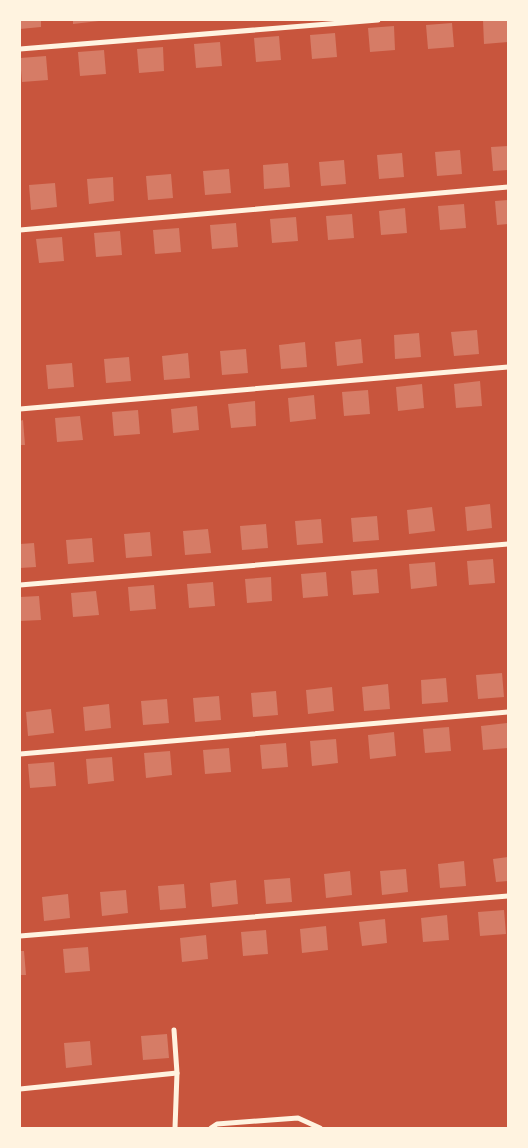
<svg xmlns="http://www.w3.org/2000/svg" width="528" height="1148" font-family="'DM Sans',sans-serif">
	<rect width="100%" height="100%" fill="#c8553d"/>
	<!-- building -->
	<g fill="#d67c66">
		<polygon points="20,20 41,20 41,27 20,29"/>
		<polygon points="73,20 99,20 99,21 73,24"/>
		<polygon points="483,20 508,20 508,42 484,44"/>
		<polygon points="452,23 454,47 428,49 426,25"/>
		<polygon points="394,26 395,50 370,52 368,28"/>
		<polygon points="335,33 337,57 312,59 310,35"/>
		<polygon points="279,36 281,60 256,62 254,38"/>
		<polygon points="220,42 222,66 196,68 194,44"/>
		<polygon points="163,47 164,71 139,73 137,49"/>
		<polygon points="104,50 106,74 80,76 78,52"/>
		<polygon points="46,56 48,80 22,82 20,58"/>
		<polygon points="508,146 508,170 493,171 491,147"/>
		<polygon points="460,150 462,174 437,176 435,152"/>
		<polygon points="402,153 404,177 379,179 377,155"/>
		<polygon points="344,160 346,184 321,186 319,162"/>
		<polygon points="288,163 290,187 264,189 263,165"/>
		<polygon points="229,169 231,193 205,195 203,171"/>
		<polygon points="171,174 173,198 148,200 146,176"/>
		<polygon points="113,177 114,201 89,204 87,179"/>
		<polygon points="55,183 57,207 31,210 29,185"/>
		<polygon points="508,200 508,224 497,225 495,201"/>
		<polygon points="464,204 466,228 440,230 438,206"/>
		<polygon points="405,208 407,233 381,235 379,211"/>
		<polygon points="352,214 354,238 328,240 326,216"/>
		<polygon points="296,217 298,241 272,243 270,219"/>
		<polygon points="236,223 238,247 212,249 210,225"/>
		<polygon points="179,228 181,252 155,254 153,230"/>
		<polygon points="120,231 122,255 96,257 94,233"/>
		<polygon points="62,237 64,261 39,263 36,239"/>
		<polygon points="477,330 479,354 454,356 451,332"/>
		<polygon points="419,333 421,357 395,359 394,335"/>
		<polygon points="361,339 363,363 337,366 335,342"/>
		<polygon points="305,342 307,367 281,369 279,345"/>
		<polygon points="246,349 248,373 222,375 220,351"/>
		<polygon points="188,353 190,378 164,380 162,356"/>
		<polygon points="129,357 131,381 106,383 104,359"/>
		<polygon points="72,363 74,387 48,389 46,365"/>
		<polygon points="480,381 482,406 456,408 454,384"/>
		<polygon points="422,384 424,408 398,411 396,387"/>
		<polygon points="368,390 370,414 344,416 342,392"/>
		<polygon points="314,395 316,419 290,422 288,398"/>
		<polygon points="255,401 256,426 231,428 228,404"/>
		<polygon points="197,406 199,430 173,433 171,409"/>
		<polygon points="138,410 140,434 114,436 112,412"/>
		<polygon points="80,416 83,440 57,442 55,418"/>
		<polygon points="23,420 25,445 20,445 20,421"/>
		<polygon points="490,504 492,528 467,531 465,507"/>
		<polygon points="432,507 435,531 409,534 407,510"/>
		<polygon points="377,516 379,540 353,542 351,518"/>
		<polygon points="321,519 323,543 297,545 295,521"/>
		<polygon points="266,524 268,548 242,550 240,526"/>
		<polygon points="208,529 211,553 185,555 183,531"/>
		<polygon points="150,532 152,556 126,558 124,534"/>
		<polygon points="92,538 94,562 68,564 66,540"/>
		<polygon points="34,543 36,567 20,568 20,544"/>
		<polygon points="493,559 495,583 469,585 467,561"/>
		<polygon points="435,562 437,586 411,589 409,564"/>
		<polygon points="377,569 379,593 353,595 351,571"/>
		<polygon points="326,572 328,596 303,598 301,574"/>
		<polygon points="271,577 272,601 247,603 245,579"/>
		<polygon points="213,582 215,606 189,608 187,584"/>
		<polygon points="154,585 156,609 130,611 128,587"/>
		<polygon points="96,591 99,615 73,617 71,593"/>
		<polygon points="39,596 41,620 20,621 20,597"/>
		<polygon points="502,673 504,697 478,699 476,675"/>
		<polygon points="446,678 448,702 422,704 421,680"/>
		<polygon points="388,684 390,709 364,711 362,687"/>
		<polygon points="332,687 334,711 308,714 306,690"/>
		<polygon points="276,691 278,715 253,717 251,693"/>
		<polygon points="219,696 221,720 195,722 193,698"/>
		<polygon points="167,699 169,723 143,725 141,701"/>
		<polygon points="109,704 111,728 85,731 83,707"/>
		<polygon points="51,709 54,733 28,736 26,712"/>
		<polygon points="507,723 508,748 483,750 481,726"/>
		<polygon points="449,727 451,751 425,753 423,729"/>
		<polygon points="394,732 396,756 370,759 368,735"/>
		<polygon points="336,739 338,763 312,766 310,741"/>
		<polygon points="286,743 288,767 262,769 260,745"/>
		<polygon points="229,748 231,772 205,774 203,750"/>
		<polygon points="170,751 172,775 146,778 144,753"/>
		<polygon points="112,757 114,781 88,784 86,759"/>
		<polygon points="54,762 56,786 30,788 28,764"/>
		<polygon points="508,857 508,881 496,882 493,859"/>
		<polygon points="464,861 466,886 440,888 438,864"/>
		<polygon points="406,869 408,892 382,895 380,871"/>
		<polygon points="350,871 352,895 326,898 324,874"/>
		<polygon points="290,878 292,902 266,904 264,880"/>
		<polygon points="236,880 238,904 212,907 210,883"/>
		<polygon points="184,884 186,908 160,910 158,886"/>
		<polygon points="126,890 128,913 102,916 100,892"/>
		<polygon points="68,894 70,918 44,921 42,897"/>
		<polygon points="504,910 506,934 480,936 478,912"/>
		<polygon points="447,915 449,940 423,942 421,918"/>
		<polygon points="385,919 387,943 362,946 359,922"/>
		<polygon points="326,926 328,950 302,953 300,929"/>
		<polygon points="266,930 268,954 243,956 241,932"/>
		<polygon points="206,935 208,959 182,962 180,938"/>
		<polygon points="88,947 90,971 65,973 63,949"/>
		<polygon points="20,951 24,951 26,975 20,975"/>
		<polygon points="167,1034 169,1058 143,1060 141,1036"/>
		<polygon points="90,1041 92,1065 66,1068 64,1043"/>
	</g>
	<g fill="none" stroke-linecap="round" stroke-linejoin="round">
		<!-- minor -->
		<g stroke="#fff3e0" stroke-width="5">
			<polyline points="20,49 378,20"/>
			<polyline points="20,230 508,187"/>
			<polyline points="20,409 508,367"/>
			<polyline points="20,585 508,544"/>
			<polyline points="20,754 508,712"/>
			<polyline points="20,936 508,896"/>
			<polyline points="174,1030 177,1073 175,1128"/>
			<polyline points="20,1089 177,1073"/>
			<polyline points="211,1128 217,1124 298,1118 320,1128"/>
		</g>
	</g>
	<!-- border -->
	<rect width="528" height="1148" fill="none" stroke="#fff3e0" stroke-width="42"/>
</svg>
